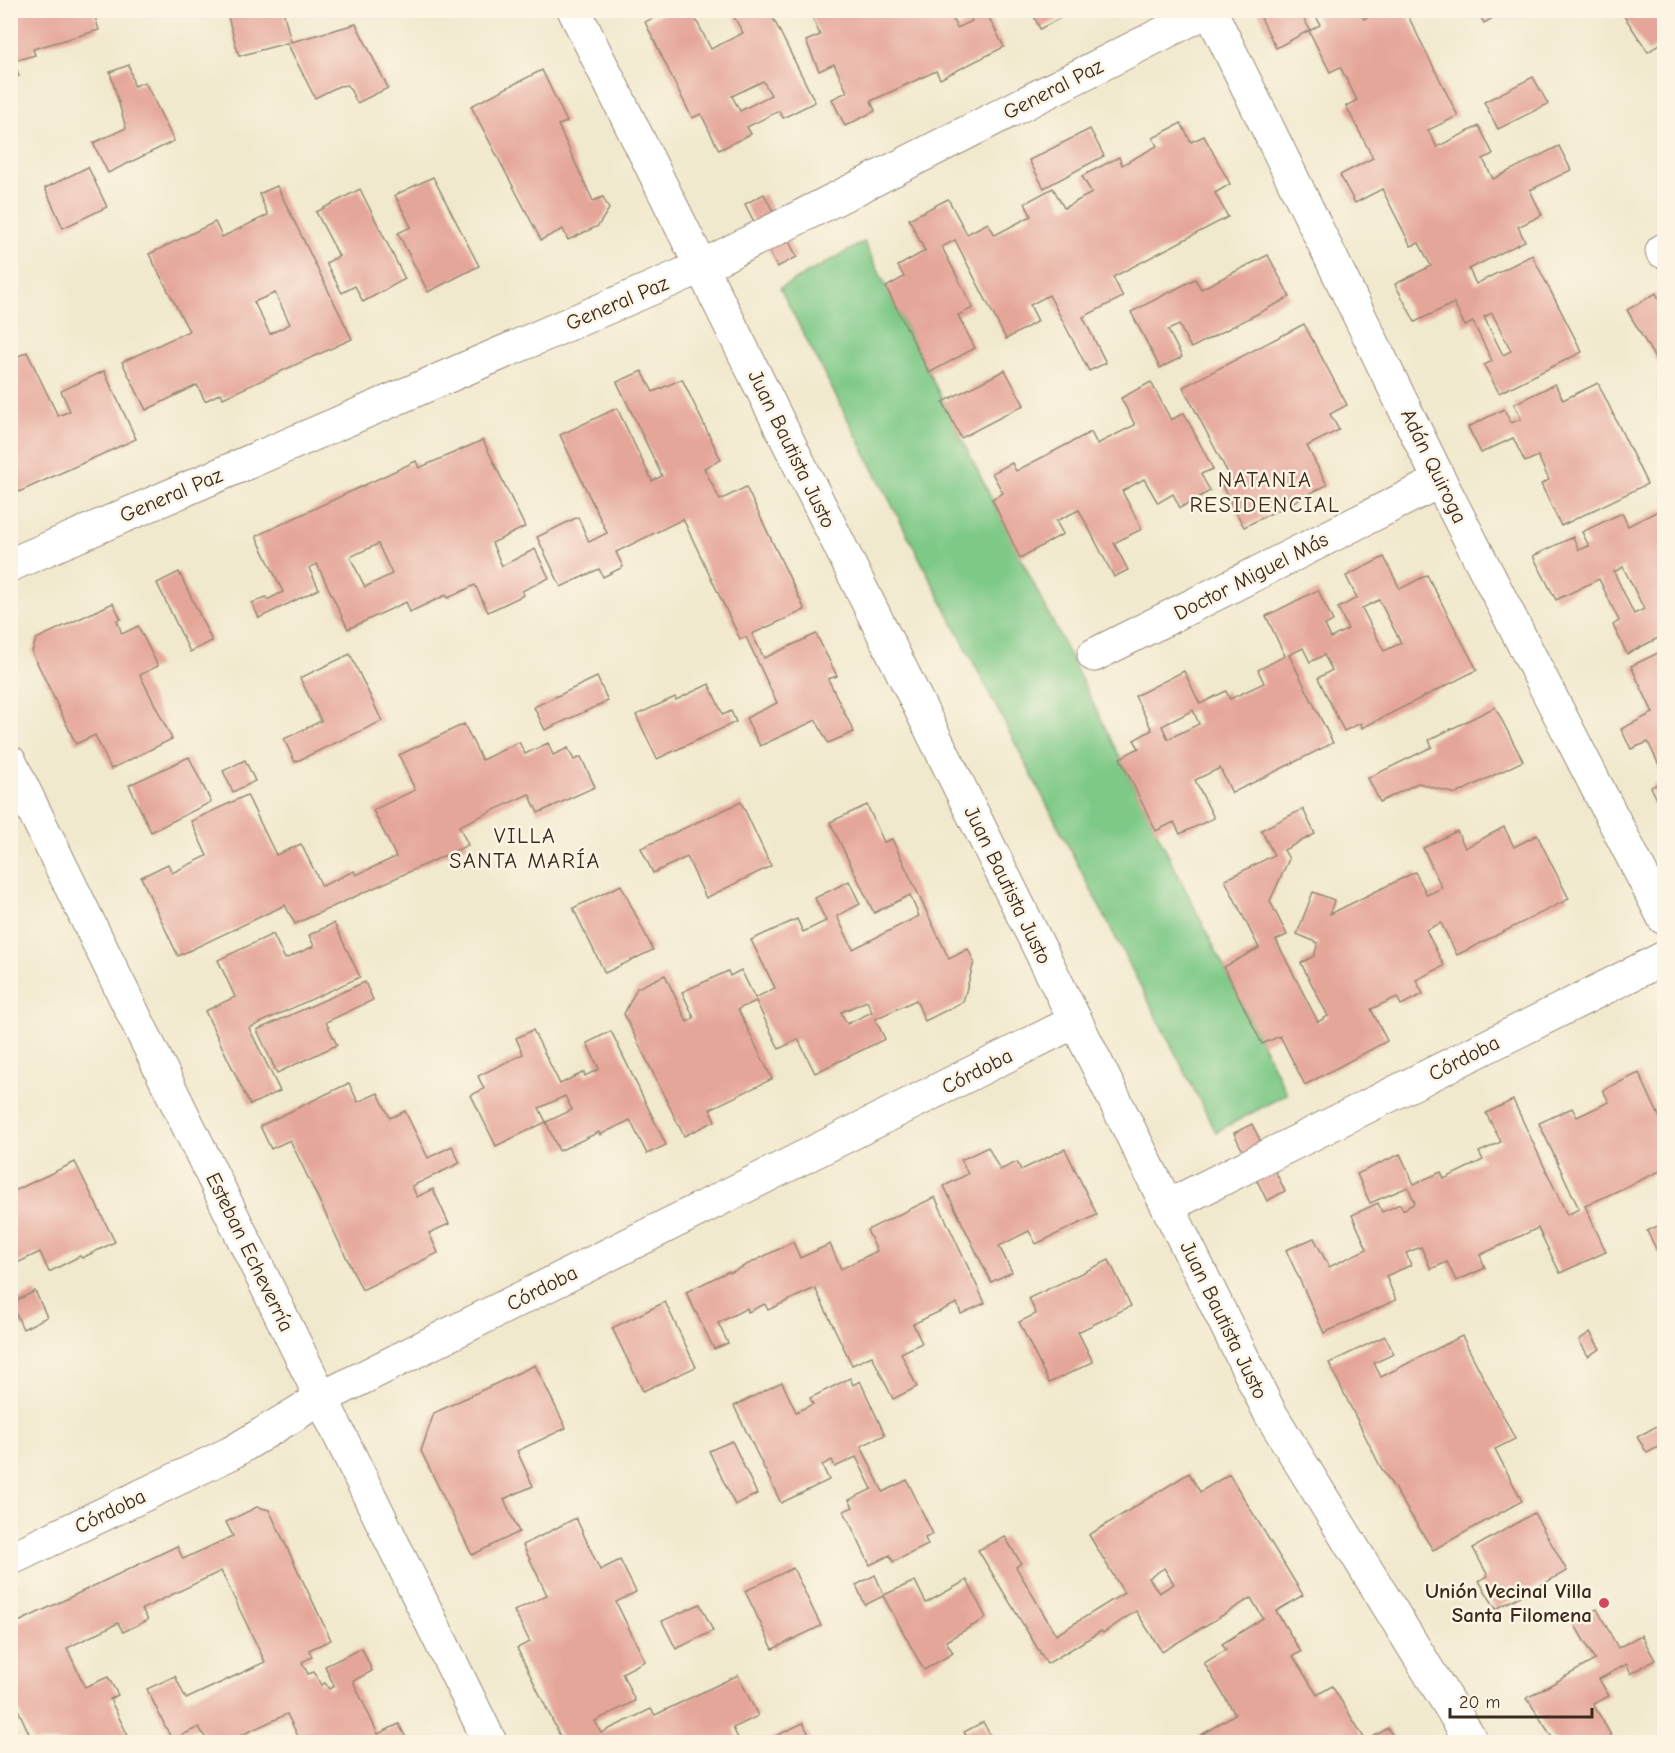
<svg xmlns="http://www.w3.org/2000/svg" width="1675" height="1753" font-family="'Comic Neue',sans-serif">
	<rect width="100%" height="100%" fill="#fcf5e5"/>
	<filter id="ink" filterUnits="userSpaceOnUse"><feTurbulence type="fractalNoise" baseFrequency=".0167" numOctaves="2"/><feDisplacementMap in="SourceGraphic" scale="12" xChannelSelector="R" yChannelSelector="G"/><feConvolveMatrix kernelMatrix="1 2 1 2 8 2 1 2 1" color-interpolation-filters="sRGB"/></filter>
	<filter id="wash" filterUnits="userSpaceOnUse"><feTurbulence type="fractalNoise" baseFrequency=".008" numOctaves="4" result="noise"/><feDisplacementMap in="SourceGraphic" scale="24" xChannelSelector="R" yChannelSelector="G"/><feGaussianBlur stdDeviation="1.35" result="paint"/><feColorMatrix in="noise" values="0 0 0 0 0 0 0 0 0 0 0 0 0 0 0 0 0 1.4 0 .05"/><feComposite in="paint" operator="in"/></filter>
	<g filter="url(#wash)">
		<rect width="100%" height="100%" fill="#f1e9ce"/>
		<!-- green -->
		<polygon fill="#7ec987" stroke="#5c7a52" stroke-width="1.5" points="864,242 1287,1094 1216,1132 780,288"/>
		<g id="blocks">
			<!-- building -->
			<g fill="#e5a69a" fill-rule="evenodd">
				<polygon points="10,10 93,10 99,30 33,49 35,55 14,61 19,76 10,78"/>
				<polygon points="226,10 283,10 291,42 356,24 388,88 357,103 348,85 339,86 315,98 287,43 239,56"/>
				<path d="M669,10H691L711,49L743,33L733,15L741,10H769L815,102L783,118L779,111L747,127L751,134L719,150L701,114L692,118L645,22ZM763,81L771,95L740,111L732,96Z"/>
				<polygon points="809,10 962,10 951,15 957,28 972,21 968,10 995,10 987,14 1004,47 940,79 936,71 871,101 875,111 845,126 832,99 847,92 834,64 819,71 806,41 820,35"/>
				<polygon points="1031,10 1075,10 1040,29"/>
				<polygon points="1257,10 1309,10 1301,14 1310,30 1276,48"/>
				<path d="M1314,10H1359L1364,19L1381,10H1405L1458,116L1428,130L1437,147L1479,126L1493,154L1483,159L1493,179L1559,146L1571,170L1530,190L1542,215L1518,227L1525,241L1469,269L1476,284L1532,255L1582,352L1499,393L1484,365L1492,361L1473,322L1465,326L1454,303L1415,322L1395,284L1431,266L1419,243L1411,246L1382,189L1355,203L1340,175L1373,158L1346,106L1357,100L1352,90L1340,67L1330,72L1309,31L1320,25ZM1492,313L1511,351L1503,355L1484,317Z"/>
				<polygon points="1477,10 1495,10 1498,15 1484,23"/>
				<polygon points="1620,10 1664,10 1664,41 1648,52"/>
				<polygon points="129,65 134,86 145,82 174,141 108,173 93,143 126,128 110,72"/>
				<polygon points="542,70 567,122 558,125 593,201 603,197 609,209 598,226 568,240 563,229 541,240 471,106"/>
				<polygon points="1533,77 1548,104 1498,129 1484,102"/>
				<polygon points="1181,123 1191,142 1204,136 1230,184 1215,193 1228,217 1113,277 1123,297 1083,317 1106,363 1089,371 1049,295 1030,305 1038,321 1006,339 955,240 942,247 973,308 958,315 975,348 929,373 886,287 904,277 898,266 925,251 909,219 948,199 967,234 988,223 995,235 1031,216 1025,203 1053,188 1064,208 1092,193 1082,176 1119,157 1122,165 1157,146 1153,138"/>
				<polygon points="1090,129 1104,156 1044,188 1029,160"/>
				<polygon points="88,167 107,207 63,228 45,188"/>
				<polygon points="433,177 479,266 428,292 398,233 411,227 395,195"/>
				<path d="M277,186L352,339L223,398L221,393L205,401L197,385L146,410L122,362L189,331L149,254L215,222L222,237L268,215L259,194ZM275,293L290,324L270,334L254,302Z"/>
				<polygon points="360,189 405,279 363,302 355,286 342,293 326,263 339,256 316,212"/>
				<polygon points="764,194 797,257 777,267 745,204"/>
				<polygon points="1268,255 1290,297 1191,348 1179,325 1168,330 1182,357 1160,368 1131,312 1195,279 1201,289"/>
				<polygon points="1656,293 1664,309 1664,374 1627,310"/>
				<polygon points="1304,324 1347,405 1330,414 1339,430 1307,446 1327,485 1244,527 1222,486 1232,481 1183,387"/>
				<polygon points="27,352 58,416 70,411 61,391 104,371 136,439 10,496 10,360"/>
				<polygon points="1005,370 1024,405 961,438 943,402"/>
				<polygon points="642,371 653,392 682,379 721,460 704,468 720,500 746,487 805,610 752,634 764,658 816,634 837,676 828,679 854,732 828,743 816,720 760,746 746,718 777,703 746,637 740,639 683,519 616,552 623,567 603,577 599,569 561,587 537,537 578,517 589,542 607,533 560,435 617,408 652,481 662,476 617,382"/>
				<polygon points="1151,382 1171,420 1184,413 1213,469 1201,474 1210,491 1180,508 1173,494 1158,503 1144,479 1122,491 1142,529 1114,543 1128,570 1114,577 1079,510 1056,521 1063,534 1020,558 992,499 1003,493 992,473 1012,463 1016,471 1091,432 1097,444 1135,425 1121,398"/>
				<polygon points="1598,383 1647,484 1561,526 1541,484 1549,480 1538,456 1525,462 1513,438 1481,453 1468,427 1504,409 1511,423 1521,419 1514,404 1555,384 1563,400"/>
				<path d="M483,440L525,527L492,543L502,566L535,549L549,578L522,591L524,595L488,612L475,585L448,598L446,595L410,612L406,602L348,629L317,564L309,568L319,589L259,618L252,603L266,597L267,600L283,592L256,536L416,461L419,468ZM378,544L392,574L365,587L350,557Z"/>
				<path d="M1664,508V635L1627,654L1613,625L1619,621L1599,579L1556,600L1533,556L1573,537L1579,550L1589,546L1582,532L1622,513L1628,526ZM1623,567L1644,609L1634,614L1614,572Z"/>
				<path d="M1384,557L1400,589L1427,575L1477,670L1362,728L1361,723L1344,731L1318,678L1332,670L1324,655L1310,662L1303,648L1289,655L1333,743L1232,793L1220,768L1195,780L1214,818L1180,834L1174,822L1156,831L1120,758L1139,748L1134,740L1152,730L1135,696L1184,671L1200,704L1226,691L1230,699L1264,683L1258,670L1285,656L1266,616L1318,590L1333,621L1325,625L1331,638L1348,629L1338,608L1357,598L1346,576ZM1379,600L1401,643L1384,651L1362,608ZM1193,710L1199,724L1168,739L1162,726Z"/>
				<polygon points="179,572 212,641 190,652 157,583"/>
				<polygon points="113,603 121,619 117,620 122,634 138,626 158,666 140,675 172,739 111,769 95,735 76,744 32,652 36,639"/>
				<polygon points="1664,650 1664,776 1648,742 1631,749 1621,729 1653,713 1631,666"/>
				<polygon points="350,654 382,721 295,762 284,739 321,721 300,678"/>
				<polygon points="597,677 608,701 545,730 534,707"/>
				<polygon points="709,684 723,715 731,711 736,722 657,759 636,715 675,697 676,700"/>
				<polygon points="1495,707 1523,761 1456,794 1418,783 1380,802 1368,778 1432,747 1429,740"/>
				<polygon points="464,724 482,760 519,742 525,754 548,743 553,755 568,748 574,760 581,757 595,787 538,813 529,794 459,826 468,845 295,924 285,905 178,956 141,877 168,864 172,873 207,856 191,821 247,795 276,855 301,844 322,886 354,871 356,875 396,857 373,810 415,790 399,755"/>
				<polygon points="189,757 211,802 151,832 129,785"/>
				<polygon points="245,760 255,781 233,792 223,771"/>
				<polygon points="1664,781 1664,808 1662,809 1651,787"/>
				<polygon points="741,802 771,866 706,898 687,857 653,873 641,848"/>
				<path d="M867,805L884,842L892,839L949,959L968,949L974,962L963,1002L925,1021L916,1000L875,1019L885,1039L815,1073L798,1039L779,1049L756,1001L738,1009L772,1079L710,1109L715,1121L684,1136L624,1014L637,988L665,975L687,1022L694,1018L682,992L728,971L730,976L741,970L755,998L775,988L751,940L797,919L803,932L826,921L815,898L849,881L860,904L837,916L853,949L919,916L910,895L874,913L830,822ZM867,1001L872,1012L847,1024L841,1012Z"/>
				<polygon points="1303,809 1315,834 1284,850 1289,859 1270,901 1287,935 1276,940 1318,1022 1328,1016 1301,963 1314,956 1318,943 1297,934 1313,892 1334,900 1330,914 1415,872 1427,895 1442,888 1423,848 1457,831 1465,848 1504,827 1514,847 1537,835 1569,899 1457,955 1441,923 1426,930 1444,966 1416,980 1423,994 1401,1005 1397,997 1371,1009 1387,1041 1305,1085 1280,1036 1262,1044 1224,967 1259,948 1225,880 1274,855 1261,830"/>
				<polygon points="621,885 653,950 605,973 573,908"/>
				<polygon points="334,923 360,977 249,1028 280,1091 250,1105 205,1011 235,997 218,960 273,934 285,959 314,946 309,935"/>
				<polygon points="365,982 373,1000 326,1022 337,1045 277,1073 257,1030"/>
				<polygon points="533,1030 560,1084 584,1072 585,1076 599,1069 587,1043 611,1031 666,1145 647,1154 630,1120 600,1135 599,1132 559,1151 546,1122 572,1110 565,1096 539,1108 546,1122 496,1146 471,1095 484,1089 478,1076 523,1054 516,1038"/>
				<polygon points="1639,1073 1664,1127 1664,1169 1585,1206 1606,1252 1560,1273 1538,1228 1480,1255 1485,1268 1456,1281 1447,1262 1431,1269 1421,1247 1406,1253 1411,1265 1386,1276 1396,1300 1324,1333 1286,1250 1314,1238 1329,1267 1367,1249 1352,1215 1378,1203 1382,1212 1400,1204 1403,1210 1415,1203 1408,1187 1370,1203 1357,1174 1400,1154 1414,1184 1441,1172 1444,1179 1483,1160 1479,1152 1501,1142 1486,1113 1513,1100 1567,1215 1579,1209 1539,1123 1572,1108 1577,1117 1609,1102 1603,1090"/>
				<polygon points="349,1083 358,1102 378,1093 390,1118 405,1111 428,1158 452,1146 460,1163 412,1186 417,1197 433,1189 449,1224 429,1233 438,1253 362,1290 290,1140 271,1149 260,1126"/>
				<polygon points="1252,1124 1285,1191 1267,1201 1234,1133"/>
				<polygon points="988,1147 1000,1170 1017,1162 1021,1170 1065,1149 1097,1215 1036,1244 1029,1231 999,1246 1012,1272 991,1282 944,1186 968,1174 961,1160"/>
				<polygon points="75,1162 115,1242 82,1258 80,1256 49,1272 40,1252 13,1265 10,1260 10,1193"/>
				<polygon points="935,1197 985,1303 961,1314 957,1303 913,1324 922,1343 901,1353 917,1387 893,1399 872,1356 852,1365 815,1288 768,1310 765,1304 748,1312 747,1308 718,1323 728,1343 714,1349 686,1292 729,1271 730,1273 793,1242 800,1258 830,1244 841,1269 877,1251 867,1230"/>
				<polygon points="1664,1223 1664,1264 1647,1231"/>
				<polygon points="1109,1260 1131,1306 1078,1332 1093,1362 1049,1383 1019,1322 1036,1314 1029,1298"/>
				<polygon points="35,1291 47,1317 23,1329 11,1303"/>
				<polygon points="665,1302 696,1367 643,1391 612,1328"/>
				<polygon points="1590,1332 1600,1349 1588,1356 1579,1340"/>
				<polygon points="1385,1336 1394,1354 1374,1363 1381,1377 1462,1336 1515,1439 1495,1449 1522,1501 1433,1550 1380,1466 1329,1363"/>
				<polygon points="535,1365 566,1428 517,1451 533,1486 504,1499 519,1532 472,1555 421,1451 434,1413"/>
				<polygon points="850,1378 853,1385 860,1381 885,1435 861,1446 883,1492 907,1480 933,1534 925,1538 928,1545 893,1562 890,1555 870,1565 844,1511 853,1507 849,1500 872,1489 856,1457 835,1467 832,1460 822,1465 829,1480 781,1503 734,1406 782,1382 796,1412 813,1404 810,1398"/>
				<polygon points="1664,1422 1664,1444 1647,1453 1637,1437"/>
				<polygon points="732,1441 757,1494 735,1505 709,1451"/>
				<path d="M1189,1473L1200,1492L1229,1474L1303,1595L1276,1611L1301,1652L1293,1656L1317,1695L1332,1686L1366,1741L1388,1728L1396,1742H1254L1250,1736L1239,1742H1190L1235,1714L1204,1663L1226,1650L1222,1644L1263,1618L1251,1598L1162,1652L1136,1611L1103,1633L1101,1631L1047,1664L978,1550L1005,1537L1021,1563L1016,1567L1056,1635L1124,1593L1089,1535ZM1164,1568L1174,1584L1159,1593L1149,1578Z"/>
				<polygon points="257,1507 269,1510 331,1640 309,1650 312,1657 302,1662 308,1674 314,1672 321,1685 325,1683 329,1689 334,1686 325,1666 362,1648 372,1671 353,1681 378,1734 399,1724 408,1742 301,1742 287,1714 227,1742 208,1742 199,1727 172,1740 147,1689 175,1676 186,1699 265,1662 221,1571 142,1609 148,1620 123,1632 118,1623 67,1648 85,1687 108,1677 118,1695 110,1699 131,1742 33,1742 10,1692 10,1626 177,1546 183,1559 233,1536 226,1522"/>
				<polygon points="1534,1513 1567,1571 1496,1609 1479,1581 1488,1576 1473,1548"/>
				<polygon points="576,1518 600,1570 620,1560 636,1592 616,1602 645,1661 622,1673 635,1701 595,1721 601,1733 651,1709 655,1715 738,1675 758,1716 733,1728 740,1742 563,1742 517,1648 530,1642 514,1611 547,1595 523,1545"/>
				<polygon points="793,1568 821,1626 773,1649 745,1591"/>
				<polygon points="875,1575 884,1595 915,1581 926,1603 967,1580 986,1618 946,1641 953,1653 924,1670 883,1596 865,1605 856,1585"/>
				<polygon points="700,1604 713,1631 676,1649 662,1621"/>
				<polygon points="1597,1609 1618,1648 1641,1635 1655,1660 1631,1674 1627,1664 1599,1679 1609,1696 1593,1704 1615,1742 1555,1742 1527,1698 1595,1660 1573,1622"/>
				<polygon points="983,1722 994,1742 970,1742 964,1732"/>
				<polygon points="803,1723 813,1742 763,1742"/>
			</g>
		</g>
	</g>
	<g filter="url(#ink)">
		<use href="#blocks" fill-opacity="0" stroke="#968a76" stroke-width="1.5"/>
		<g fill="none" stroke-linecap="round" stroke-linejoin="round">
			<!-- minor casing -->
			<g stroke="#968a76" stroke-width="35">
				<g id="minor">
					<polyline points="574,10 1270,1413 1472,1742"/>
					<polyline points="1210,10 1440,481 1664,918"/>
					<polyline points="1662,251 1664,250"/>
					<polyline points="10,565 701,267 1209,10"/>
					<polyline points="1094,655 1440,481"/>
					<polyline points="10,762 490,1742"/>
					<polyline points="1168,1206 1664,958"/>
					<polyline points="10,1559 231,1453 322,1398 1076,1021"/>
				</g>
			</g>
			<!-- minor -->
			<use href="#minor" stroke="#fff" stroke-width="33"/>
		</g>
	</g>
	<!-- markers -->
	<circle fill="#d1495b" stroke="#fcf5e5" stroke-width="2" cx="1604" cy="1603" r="6"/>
	<g text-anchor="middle" stroke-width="5" stroke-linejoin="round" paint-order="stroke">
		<!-- street labels -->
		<g font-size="21" fill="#3b2a1e" stroke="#fcf5e5">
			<text transform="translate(1053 89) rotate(-27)" y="7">General Paz</text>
			<text transform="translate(617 303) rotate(-23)" y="7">General Paz</text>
			<text transform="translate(792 449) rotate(64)" y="7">Juan Bautista Justo</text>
			<text transform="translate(1434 466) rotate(64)" y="7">Adán Quiroga</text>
			<text transform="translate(171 495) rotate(-23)" y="7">General Paz</text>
			<text transform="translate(1251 576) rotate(-27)" y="7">Doctor Miguel Más</text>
			<text transform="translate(1008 885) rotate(64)" y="7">Juan Bautista Justo</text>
			<text transform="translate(1464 1058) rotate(-27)" y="7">Córdoba</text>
			<text transform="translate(977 1071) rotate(-27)" y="7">Córdoba</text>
			<text transform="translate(250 1252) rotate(64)" y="7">Esteban Echeverría</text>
			<text transform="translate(542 1288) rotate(-27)" y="7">Córdoba</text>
			<text transform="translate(1224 1320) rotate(64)" y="7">Juan Bautista Justo</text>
			<text transform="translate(110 1511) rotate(-26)" y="7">Córdoba</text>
		</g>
		<!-- poi labels -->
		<g font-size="21" font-weight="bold" fill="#3b2a1e" stroke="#fcf5e5" text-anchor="end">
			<text x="1592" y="1598">Unión Vecinal Villa<tspan x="1592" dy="24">Santa Filomena</tspan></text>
		</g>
		<!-- neighbourhood labels -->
		<g font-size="22" letter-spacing="1.5" fill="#3b2a1e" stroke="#fcf5e5">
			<text x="1265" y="487">NATANIA<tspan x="1265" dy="25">RESIDENCIAL</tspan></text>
			<text x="525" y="843">VILLA<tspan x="525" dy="25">SANTA MARÍA</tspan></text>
		</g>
	</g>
	<!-- margin -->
	<rect width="1675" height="1753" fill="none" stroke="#fcf5e5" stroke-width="36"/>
	<!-- scale -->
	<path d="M1450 1708v9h142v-9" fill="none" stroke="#3b2a1e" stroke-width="3"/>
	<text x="1459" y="1708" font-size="18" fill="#3b2a1e" stroke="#fcf5e5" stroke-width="4.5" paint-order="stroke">20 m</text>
</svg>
